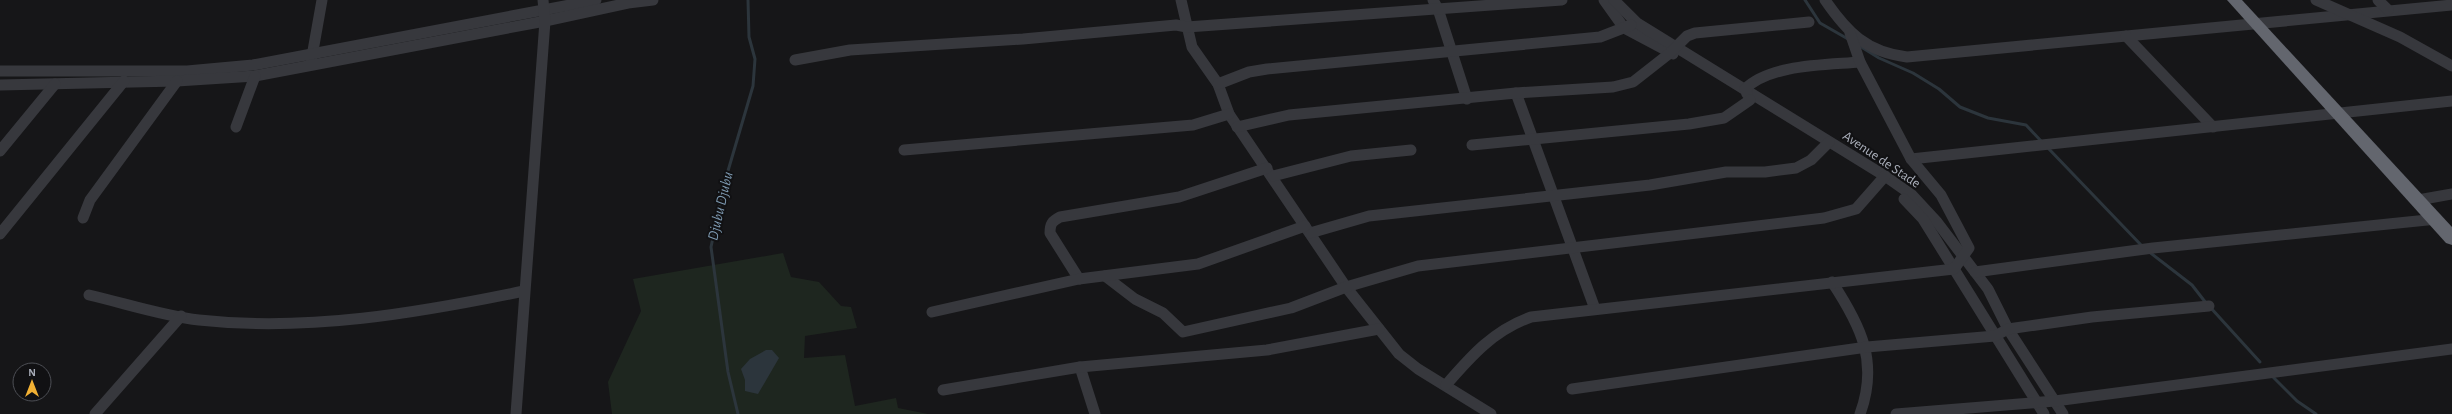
<svg xmlns="http://www.w3.org/2000/svg" width="2452" height="414" font-family="'Alegreya Sans',sans-serif">
	<rect width="100%" height="100%" fill="#161618"/>
	<!-- green -->
	<polygon fill="#1e261f" points="783,253 791,277 819,282 841,306 851,307 857,328 805,336 804,358 845,355 855,406 896,398 898,408 928,414 612,414 608,382 641,311 633,279"/>
	<!-- water -->
	<polygon fill="#2c353c" points="766,350 772,350 779,358 758,394 745,391 745,380 741,369 750,359"/>
	<g fill="none" stroke-linecap="round" stroke-linejoin="round">
		<!-- stream -->
		<g stroke="#2c353c" stroke-width="3">
			<polyline points="1805,0 1820,23 1848,39"/>
			<polyline points="1858,45 1879,58 1913,73 1939,89 1960,107 1988,118 2026,125 2042,142"/>
			<polyline points="2048,148 2142,246"/>
			<polyline points="2148,251 2192,285 2206,303"/>
			<polyline points="2210,307 2260,362"/>
			<polyline points="2272,376 2297,401 2316,414"/>
			<polyline points="738,414 728,372 711,247 725,181 753,86 755,59 749,37 748,0"/>
		</g>
		<!-- minor -->
		<g stroke="#37383d" stroke-width="11">
			<polyline points="1181,0 1192,47 1218,84 1229,114 1346,287 1399,354 1418,369 1491,414"/>
			<polyline points="1433,0 1438,9 1467,99"/>
			<polyline points="1604,0 1624,28 1673,54"/>
			<polyline points="1614,0 1637,23 1885,176 1912,195 1937,222 1988,289 2008,329 2063,414"/>
			<path d="M1825,0C1847,32 1866,52 1907,57L2452,5"/>
			<polyline points="2316,0 2400,37 2452,66"/>
			<polyline points="2378,0 2388,10"/>
			<polyline points="2126,36 2213,127"/>
			<polyline points="795,60 850,50 1023,39 1176,25 1187,27 1562,0"/>
			<polyline points="311,62 322,0"/>
			<polyline points="0,71 187,71 253,65 596,0"/>
			<polyline points="1218,84 1249,72 1267,69 1600,37 1631,25"/>
			<polyline points="0,85 177,81 255,76 545,21 628,3 653,0"/>
			<polyline points="1516,93 1595,309"/>
			<path d="M1747,94L1745,89C1770,64 1826,65 1860,62"/>
			<polyline points="236,127 255,76"/>
			<polyline points="1237,127 1289,115 1516,93 1613,87 1633,82 1670,53 1687,36 1695,33 1809,22"/>
			<polyline points="1472,145 1689,124 1724,118 1750,100"/>
			<polyline points="904,150 1193,125 1229,114"/>
			<polyline points="0,151 55,84"/>
			<polyline points="1911,159 2452,101"/>
			<polyline points="1273,176 1351,156 1411,150"/>
			<polyline points="1904,199 1923,219 2044,414"/>
			<polyline points="2418,200 2452,194"/>
			<polyline points="83,218 90,200 177,81"/>
			<polyline points="1310,233 1369,216 1650,185 1726,172 1765,172 1796,168 1811,160 1829,142"/>
			<polyline points="0,234 124,81"/>
			<polyline points="1975,272 2153,248 2437,219"/>
			<polyline points="1105,276 1135,299 1163,313 1183,332 1291,308 1346,287 1418,266 1824,218 1856,209 1885,176"/>
			<path d="M1079,279L1050,233C1050,224 1052,221 1060,217L1179,197L1267,168"/>
			<path d="M1832,282C1861,326 1879,362 1860,414"/>
			<path d="M89,295C124,303 163,316 199,320C307,332 418,313 524,291"/>
			<polyline points="932,312 1079,279 1198,264 1305,226"/>
			<polyline points="1080,367 1095,414"/>
			<path d="M1446,385C1471,356 1494,330 1531,317L1954,269L1969,248L1941,195L1911,159L1860,62L1850,33"/>
			<polyline points="1572,389 1867,347 1995,336 2008,329 2092,317 2209,306"/>
			<polyline points="943,390 1080,367 1267,350 1379,329"/>
			<polyline points="95,414 181,316"/>
			<polyline points="516,414 545,21 543,0"/>
			<polyline points="1896,414 2055,401 2452,349"/>
		</g>
		<!-- highway -->
		<polygon fill="#63666e" fill-rule="evenodd" points="2227,0 2242,0 2452,227 2452,245 2446,243"/>
	</g>
	<g text-anchor="middle" stroke-width="4" stroke-linejoin="round" paint-order="stroke">
		<!-- street labels -->
		<g font-size="14" fill="#a8adb8" stroke="#111113">
			<text transform="translate(1882 159) rotate(34)" y="5">Avenue de Stade</text>
		</g>
		<!-- water labels -->
		<g font-size="15" font-style="italic" fill="#7f9bb3" stroke="#111113">
			<text transform="translate(720 206) rotate(-77)" y="5">Djubu Djubu</text>
		</g>
	</g>
	<!-- north arrow -->
	<g transform="translate(32 382)"><circle r="19" fill="#111113" stroke="#4d4f55"/>
	<path d="M0-3L7 15L0 10L-7 15Z" fill="#f2b134"/>
	<text y="-6" font-size="11" font-weight="bold" text-anchor="middle" fill="#a8adb8">N</text>
	</g>
</svg>
